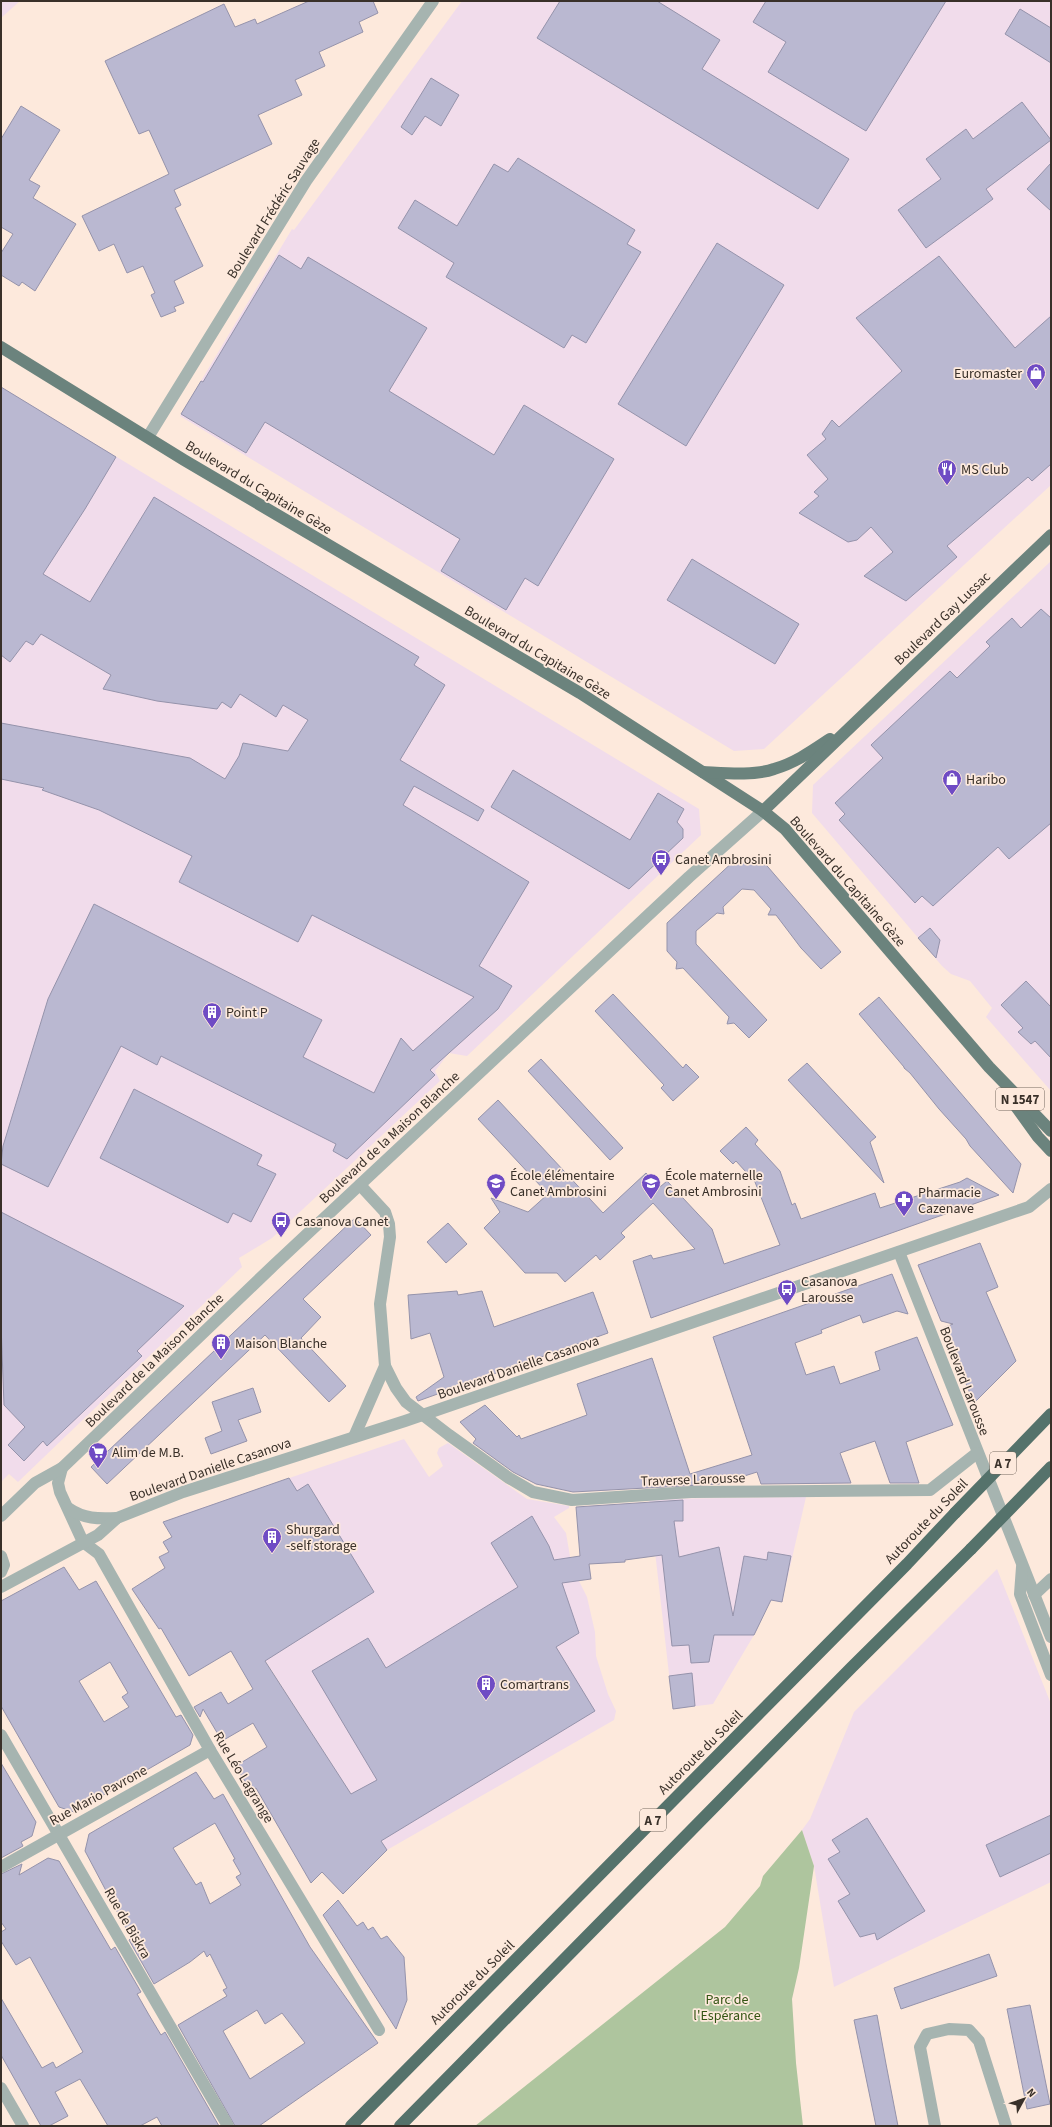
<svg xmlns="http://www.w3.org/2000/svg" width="1052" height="2127" font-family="'Source Sans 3',sans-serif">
	<rect width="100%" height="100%" fill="#fde9dc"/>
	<!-- industrial -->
	<g fill="#f1dceb">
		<polygon points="1,1 20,1 1,18"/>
		<polygon points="462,1 1051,1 1051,485 764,749 734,751 180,416 292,229 294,230"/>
		<polygon points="1,387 699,809 701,835 467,1056 449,1053 435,1071 440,1081 272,1238 239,1258 242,1267 18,1482 9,1474 1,1482"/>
		<polygon points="1051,561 1051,1091 986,1017 992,1008 970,981 951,974 942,966 812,813 813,785"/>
		<polygon points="404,1439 429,1477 443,1466 437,1453 439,1448 448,1443 527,1499 569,1506 569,1508 554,1517 566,1533 573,1574 578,1579 587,1597 595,1632 596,1656 608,1694 616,1711 614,1720 387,1850 265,1660 178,1516"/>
		<polygon points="806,1497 782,1602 771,1600 754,1635 713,1704 673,1709 649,1499"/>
		<polygon points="997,1569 1051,1704 1051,1882 834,1987 814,1866 802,1830 810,1819 854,1712"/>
	</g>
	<!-- green -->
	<polygon fill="#aec59e" points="802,1830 814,1866 799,1968 792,1999 796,2063 803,2126 475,2126 725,1927 760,1886 763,1876"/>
	<!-- building -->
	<g fill="#bab8d1" stroke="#9593ab" fill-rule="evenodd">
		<polygon points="309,1 373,1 378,13 359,22 363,32 319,52 325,66 295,80 302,95 258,115 272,144 174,190 181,205 175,208 203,266 174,281 184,303 174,307 176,311 161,317 151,295 155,293 143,266 127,273 114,244 99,251 82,216 169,174 149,130 139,134 105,61 224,4 235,27 255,19 257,24"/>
		<polygon points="560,1 657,1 720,40 702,69 849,159 818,209 537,38"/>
		<polygon points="766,1 946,1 866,131 768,72 786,42 753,22"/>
		<polygon points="1020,9 1051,28 1051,63 1005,34"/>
		<polygon points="431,78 459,95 441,126 425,116 412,135 401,127"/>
		<polygon points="1022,102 1051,140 986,189 993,199 926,248 898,210 941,179 926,159 966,129 973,139"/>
		<polygon points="21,106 60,130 29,180 40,186 33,198 76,224 35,291 22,282 19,286 1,275 1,253 13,234 1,227 1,139"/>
		<polygon points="518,158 635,230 627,244 641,252 586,343 572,335 564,348 446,277 454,263 398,228 415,200 457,226 494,164 508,172"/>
		<polygon points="1051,163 1051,211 1027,189"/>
		<polygon points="717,243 784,285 686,446 618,404"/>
		<polygon points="279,255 301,269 308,257 427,328 389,391 494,455 524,405 614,459 538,586 525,578 506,610 441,571 460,539 265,422 246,453 181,414 201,381 203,382"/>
		<polygon points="939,256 1015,348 1051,316 1051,464 1032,481 1028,477 947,546 957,557 906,601 864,576 893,552 871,527 857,540 848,542 799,513 819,496 814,492 828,479 807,455 826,439 822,434 832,420 839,427 902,371 856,318"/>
		<polygon points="1,387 116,457 85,509 43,574 90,602 154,497 419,657 414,665 445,685 400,760 484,810 478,821 414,786 403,805 529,882 479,966 512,986 498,1009 430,1070 435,1075 347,1159 333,1151 336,1144 161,1056 157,1065 121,1046 48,1187 1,1164 3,1146 48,999 94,904 322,1020 303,1057 374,1093 401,1038 413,1051 474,997 312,915 298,942 179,882 192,856 99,810 42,790 44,788 1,779 1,723 190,758 225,779 239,756 243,743 288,751 308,720 283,705 276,717 240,694 231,708 222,702 217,709 157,701 103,689 111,675 41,634 33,645 26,641 10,662 1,655"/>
		<polygon points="692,559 799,624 775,664 667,600"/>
		<polygon points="1041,609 1051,618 1051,823 1009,859 998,847 933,906 922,896 915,903 839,820 845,814 835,803 883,758 871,745 950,671 957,678 990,646 986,642 1012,618 1021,628"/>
		<polygon points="513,770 630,840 658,793 684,809 677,822 683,829 683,838 629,889 491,807"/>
		<polygon points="736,859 762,860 841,952 821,969 801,948 776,915 768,915 771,909 754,890 742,889 723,907 724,914 717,913 696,931 696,944 767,1020 749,1038 734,1023 727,1024 729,1017 683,968 676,969 677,962 667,951 667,923"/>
		<polygon points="930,928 940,940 936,958 918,938"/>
		<polygon points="1026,981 1051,1007 1051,1058 1035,1041 1031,1044 1018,1032 1023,1028 1001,1005"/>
		<polygon points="613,994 683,1068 686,1064 699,1077 673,1101 661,1088 664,1085 595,1011"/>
		<polygon points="879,997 1021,1164 1013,1193 970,1146 966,1139 939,1109 910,1073 904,1068 904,1067 859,1014"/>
		<polygon points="541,1059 623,1148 610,1160 528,1071"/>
		<polygon points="807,1063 876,1137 870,1142 884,1183 788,1080"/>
		<polygon points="134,1089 262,1155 257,1165 276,1174 251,1222 233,1213 228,1223 100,1158"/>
		<polygon points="498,1100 603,1213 646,1173 660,1187 667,1181 712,1229 724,1264 780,1245 755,1182 736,1161 733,1164 720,1151 746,1127 758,1140 755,1144 780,1171 792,1205 795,1203 801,1219 875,1193 880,1208 960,1182 967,1178 999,1195 651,1318 633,1261 651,1255 653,1259 695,1249 653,1203 621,1233 625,1237 600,1260 596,1255 565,1282 557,1273 525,1273 484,1228 500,1212 491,1198 528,1212 548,1194 478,1119"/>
		<polygon points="1,1212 184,1306 137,1351 142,1356 47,1446 43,1441 24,1461 8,1445 25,1427 4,1405 1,1324"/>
		<polygon points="355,1218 371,1235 303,1299 321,1317 301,1338 346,1386 329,1402 265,1335 107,1484 91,1467"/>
		<polygon points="448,1223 467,1244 446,1263 427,1242"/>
		<polygon points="980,1243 998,1287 986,1292 1016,1361 974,1403 943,1328 953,1324 941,1321 918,1265"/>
		<polygon points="892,1274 908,1314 897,1311 863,1323 860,1315 821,1330 822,1333 795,1343 806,1375 834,1366 840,1384 880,1370 875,1352 917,1337 953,1425 906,1442 919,1483 890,1483 875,1441 840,1453 851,1483 761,1484 757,1472 719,1484 573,1492 536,1484 513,1472 473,1443 476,1439 460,1422 485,1405 517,1437 519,1435 521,1439 587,1415 577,1384 652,1358 690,1474 752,1455 713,1337"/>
		<polygon points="457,1291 458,1295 482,1291 494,1327 593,1292 608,1333 418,1401 416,1397 444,1377 430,1333 411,1339 408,1295"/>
		<polygon points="253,1388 261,1412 238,1420 247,1441 211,1454 205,1438 222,1431 212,1402"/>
		<polygon points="289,1478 297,1491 308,1484 374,1592 265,1661 351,1794 377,1780 312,1671 368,1638 386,1668 518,1587 491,1543 532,1516 549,1546 554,1560 580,1556 576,1507 683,1500 683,1521 674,1521 679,1557 719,1547 733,1616 744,1556 767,1560 768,1552 791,1556 782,1602 771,1600 754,1635 714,1635 709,1662 691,1663 689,1645 672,1646 662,1555 625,1560 625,1562 589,1564 591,1579 562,1583 579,1633 556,1647 595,1711 381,1841 387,1850 343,1894 322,1872 311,1883 256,1788 251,1791 236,1767 240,1765 239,1764 267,1747 253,1723 222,1741 203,1709 200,1717 194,1707 221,1692 228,1704 253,1689 231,1651 189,1676 161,1628 159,1629 132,1589 165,1568 159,1557 169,1552 163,1542 172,1537 163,1522"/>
		<path d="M64,1567L79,1590L96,1581L176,1717L181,1715L193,1735L190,1745L74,1812L59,1807L1,1706V1601ZM110,1662L128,1693L122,1697L129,1707L104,1722L79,1681Z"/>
		<polygon points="692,1673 695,1706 673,1709 669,1676"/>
		<polygon points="1,1763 36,1822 32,1836 21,1842 23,1846 1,1858"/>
		<path d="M196,1772L214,1799L223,1794L310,1947L378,2043L259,2126H235L178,2025L227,1996L223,1990L227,1988L210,1954L207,1957L204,1951L190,1962L154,1984L129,1940L131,1938L85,1851L89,1834ZM215,1823L235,1859L233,1860L241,1874L236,1877L241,1885L210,1904L201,1882L196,1885L173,1848ZM257,2010L265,2024L282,2013L305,2043L250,2079L223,2031Z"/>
		<polygon points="1051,1815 1051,1853 1000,1877 986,1845"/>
		<polygon points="867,1818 925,1911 877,1940 875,1933 860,1937 838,1901 850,1894 828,1859 840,1852 832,1840"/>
		<polygon points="48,1858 59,1861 111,1950 115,1947 141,1992 137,1994 149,2015 161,2035 165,2032 219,2126 162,2126 157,2117 140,2126 108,2126 80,2079 55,2092 68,2116 49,2126 41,2126 1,2055 1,1998 42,2068 53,2062 56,2068 83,2052 30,1957 16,1965 1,1941 1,1932 6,1929 1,1922 1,1874 22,1864 19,1875"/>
		<polygon points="338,1900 357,1926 363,1922 368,1930 373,1927 381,1939 387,1936 404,1957 407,2000 396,2029 323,1915"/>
		<polygon points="989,1954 997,1976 901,2009 894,1988"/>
		<polygon points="1030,2005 1050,2104 1027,2109 1007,2009"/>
		<polygon points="877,2015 886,2064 898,2126 876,2126 854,2020"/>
	</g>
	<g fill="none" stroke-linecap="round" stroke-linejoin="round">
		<!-- minor -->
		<g stroke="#a6b4b0" stroke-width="12">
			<polyline points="148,437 306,181 433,1"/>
			<polyline points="899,1252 1051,1637"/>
			<polyline points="385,1366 396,1388 406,1402 449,1435 509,1478 533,1492 572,1500 691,1492 930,1490 977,1453"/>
			<polyline points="354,1437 385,1366 380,1304 390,1237 389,1224 385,1212 360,1185"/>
			<polyline points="62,1468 58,1483 60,1492 83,1542 99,1554 210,1750 379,2030"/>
			<path d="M68,1508C84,1519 98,1519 117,1518"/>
			<polyline points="1,1556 4,1565 1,1572"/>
			<polyline points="1022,1567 1020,1594 1051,1675"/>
			<polyline points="1034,1595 1051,1579"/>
			<polyline points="1,1735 228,2126"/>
			<polyline points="1,1867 210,1750"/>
			<polyline points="1,2088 23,2126"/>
			<polyline points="935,2126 920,2047 927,2034 949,2029 969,2030 979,2041 1006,2126"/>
		</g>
		<!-- tertiary -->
		<g stroke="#a6b4b0" stroke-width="12">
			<polyline points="1,1516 35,1483 62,1468 274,1265 689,877 763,811"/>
			<polyline points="1,1587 98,1535 117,1518 183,1492 405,1421 1029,1207 1051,1189"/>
		</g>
		<!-- primary -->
		<g stroke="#6b837d" stroke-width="12">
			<polyline points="1,347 184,460 580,693 763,811 785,829 989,1067 1051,1131"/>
			<path d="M703,772C724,773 754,776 774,769C795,763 812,751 830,739"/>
			<polyline points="763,811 1051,535"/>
			<polyline points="1012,1101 1038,1137 1051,1151"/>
		</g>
		<!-- motorway -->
		<g stroke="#55726b" stroke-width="12">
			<polyline points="351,2126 907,1564 955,1513"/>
			<polyline points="400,2126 851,1668 971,1549"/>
		</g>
		<!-- motorway-bridge -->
		<g stroke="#55726b" stroke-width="12">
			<polyline points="955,1513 1051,1414"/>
			<polyline points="971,1549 1051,1467"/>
		</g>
	</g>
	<!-- icons -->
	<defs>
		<g id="shop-pin" transform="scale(1)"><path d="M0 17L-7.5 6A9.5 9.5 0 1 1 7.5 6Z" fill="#6f4bc4" stroke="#fde9dc"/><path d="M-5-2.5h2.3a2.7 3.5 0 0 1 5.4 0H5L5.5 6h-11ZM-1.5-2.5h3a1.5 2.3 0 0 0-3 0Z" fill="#fff"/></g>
		<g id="restaurant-pin" transform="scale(1)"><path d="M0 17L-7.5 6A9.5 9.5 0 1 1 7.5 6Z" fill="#6f4bc4" stroke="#fde9dc"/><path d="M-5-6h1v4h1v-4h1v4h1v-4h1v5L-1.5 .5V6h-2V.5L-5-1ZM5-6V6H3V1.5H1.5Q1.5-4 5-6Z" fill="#fff"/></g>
		<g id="bus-pin" transform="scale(1)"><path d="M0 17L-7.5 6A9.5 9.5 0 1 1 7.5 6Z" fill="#6f4bc4" stroke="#fde9dc"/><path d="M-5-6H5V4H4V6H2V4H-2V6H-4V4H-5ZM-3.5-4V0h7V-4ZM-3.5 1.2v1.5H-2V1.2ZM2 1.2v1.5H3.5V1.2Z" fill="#fff"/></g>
		<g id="building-pin" transform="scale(1)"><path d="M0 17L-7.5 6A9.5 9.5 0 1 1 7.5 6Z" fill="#6f4bc4" stroke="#fde9dc"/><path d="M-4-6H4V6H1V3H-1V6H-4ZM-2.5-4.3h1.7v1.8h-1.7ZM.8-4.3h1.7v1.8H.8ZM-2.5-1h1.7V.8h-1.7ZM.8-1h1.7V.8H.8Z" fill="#fff"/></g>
		<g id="school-pin" transform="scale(1)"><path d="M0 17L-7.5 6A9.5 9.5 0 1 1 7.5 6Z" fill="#6f4bc4" stroke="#fde9dc"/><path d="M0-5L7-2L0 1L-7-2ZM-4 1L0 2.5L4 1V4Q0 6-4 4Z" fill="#fff"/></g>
		<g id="pharmacy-pin" transform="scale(1)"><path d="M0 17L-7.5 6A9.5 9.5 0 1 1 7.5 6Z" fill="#6f4bc4" stroke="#fde9dc"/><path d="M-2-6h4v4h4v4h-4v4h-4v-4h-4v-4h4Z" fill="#fff"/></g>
		<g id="supermarket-pin" transform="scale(1)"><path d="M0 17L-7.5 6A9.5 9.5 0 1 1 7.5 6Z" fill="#6f4bc4" stroke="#fde9dc"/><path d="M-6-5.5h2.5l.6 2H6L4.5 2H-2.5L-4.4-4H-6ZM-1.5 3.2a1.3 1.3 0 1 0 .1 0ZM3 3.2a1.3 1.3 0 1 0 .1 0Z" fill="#fff"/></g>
	</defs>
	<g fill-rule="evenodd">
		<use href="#shop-pin" x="1036" y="373"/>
		<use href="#restaurant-pin" x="947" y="469"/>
		<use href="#shop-pin" x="952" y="779"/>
		<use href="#bus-pin" x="661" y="859"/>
		<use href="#building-pin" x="212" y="1012"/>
		<use href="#school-pin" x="496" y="1183"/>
		<use href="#school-pin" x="651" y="1183"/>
		<use href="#pharmacy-pin" x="904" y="1200"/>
		<use href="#bus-pin" x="281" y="1221"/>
		<use href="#bus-pin" x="787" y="1289"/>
		<use href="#building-pin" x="221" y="1343"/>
		<use href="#supermarket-pin" x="98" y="1452"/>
		<use href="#building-pin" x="272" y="1537"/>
		<use href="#building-pin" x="486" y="1684"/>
	</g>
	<g text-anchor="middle" stroke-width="3.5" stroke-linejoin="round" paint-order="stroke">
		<!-- shield labels -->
		<g fill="#fde9dc" stroke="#74685f" stroke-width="1">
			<rect x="996" y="1088" width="48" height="22" rx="3"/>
			<rect x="990" y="1452" width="26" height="22" rx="3"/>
			<rect x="640" y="1809" width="26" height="22" rx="3"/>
		</g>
		<g font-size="13" font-weight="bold" fill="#393029">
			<text x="1020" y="1104">N 1547</text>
			<text x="1003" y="1468">A 7</text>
			<text x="653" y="1825">A 7</text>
		</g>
		<!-- street labels -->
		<g font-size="14" fill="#393029" stroke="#fde9dc">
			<text transform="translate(273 208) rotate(-58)" y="5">Boulevard Frédéric Sauvage</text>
			<text transform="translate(259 487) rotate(31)" y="5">Boulevard du Capitaine Gèze</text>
			<text transform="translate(942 618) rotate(-44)" y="5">Boulevard Gay Lussac</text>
			<text transform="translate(538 652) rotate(31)" y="5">Boulevard du Capitaine Gèze</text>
			<text transform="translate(848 881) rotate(49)" y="5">Boulevard du Capitaine Gèze</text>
			<text transform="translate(389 1137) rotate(-43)" y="5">Boulevard de la Maison Blanche</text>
			<text transform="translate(154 1360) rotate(-44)" y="5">Boulevard de la Maison Blanche</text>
			<text transform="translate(518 1367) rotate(-19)" y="5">Boulevard Danielle Casanova</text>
			<text transform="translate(965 1381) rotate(69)" y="5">Boulevard Larousse</text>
			<text transform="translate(210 1469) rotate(-19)" y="5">Boulevard Danielle Casanova</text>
			<text transform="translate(693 1479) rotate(-2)" y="5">Traverse Larousse</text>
			<text transform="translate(926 1521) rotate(-46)" y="5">Autoroute du Soleil</text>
			<text transform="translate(700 1752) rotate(-45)" y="5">Autoroute du Soleil</text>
			<text transform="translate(244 1777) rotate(59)" y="5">Rue Léo Lagrange</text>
			<text transform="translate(98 1795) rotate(-29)" y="5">Rue Mario Pavrone</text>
			<text transform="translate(128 1923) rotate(60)" y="5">Rue de Biskra</text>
			<text transform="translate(472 1982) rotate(-45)" y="5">Autoroute du Soleil</text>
		</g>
		<!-- poi labels -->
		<g font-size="14" fill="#393029" stroke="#fde9dc" text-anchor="start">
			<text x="1022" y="378" text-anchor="end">Euromaster</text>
			<text x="961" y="474">MS Club</text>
			<text x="966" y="784">Haribo</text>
			<text x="675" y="864">Canet Ambrosini</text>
			<text x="226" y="1017">Point P</text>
			<text x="510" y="1180">École élémentaire<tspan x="510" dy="16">Canet Ambrosini</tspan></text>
			<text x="665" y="1180">École maternelle<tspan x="665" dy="16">Canet Ambrosini</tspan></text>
			<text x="918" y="1197">Pharmacie<tspan x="918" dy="16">Cazenave</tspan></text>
			<text x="295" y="1226">Casanova Canet</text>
			<text x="801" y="1286">Casanova<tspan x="801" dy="16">Larousse</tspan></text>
			<text x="235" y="1348">Maison Blanche</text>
			<text x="112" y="1457">Alim de M.B.</text>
			<text x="286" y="1534">Shurgard<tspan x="286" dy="16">-self storage</tspan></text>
			<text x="500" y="1689">Comartrans</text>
		</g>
		<!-- park labels -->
		<g font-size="14" fill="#335413" stroke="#fde9dc">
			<text x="727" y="2004">Parc de<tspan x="727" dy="16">l'Espérance</tspan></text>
		</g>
	</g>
	<!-- border -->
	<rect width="1052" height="2127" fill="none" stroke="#393029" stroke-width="4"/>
	<!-- north arrow -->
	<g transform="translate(1024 2099) rotate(50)" stroke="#fde9dc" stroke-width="3" paint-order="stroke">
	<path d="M0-3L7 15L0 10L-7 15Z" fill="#393029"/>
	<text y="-6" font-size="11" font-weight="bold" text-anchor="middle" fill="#393029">N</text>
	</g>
</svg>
